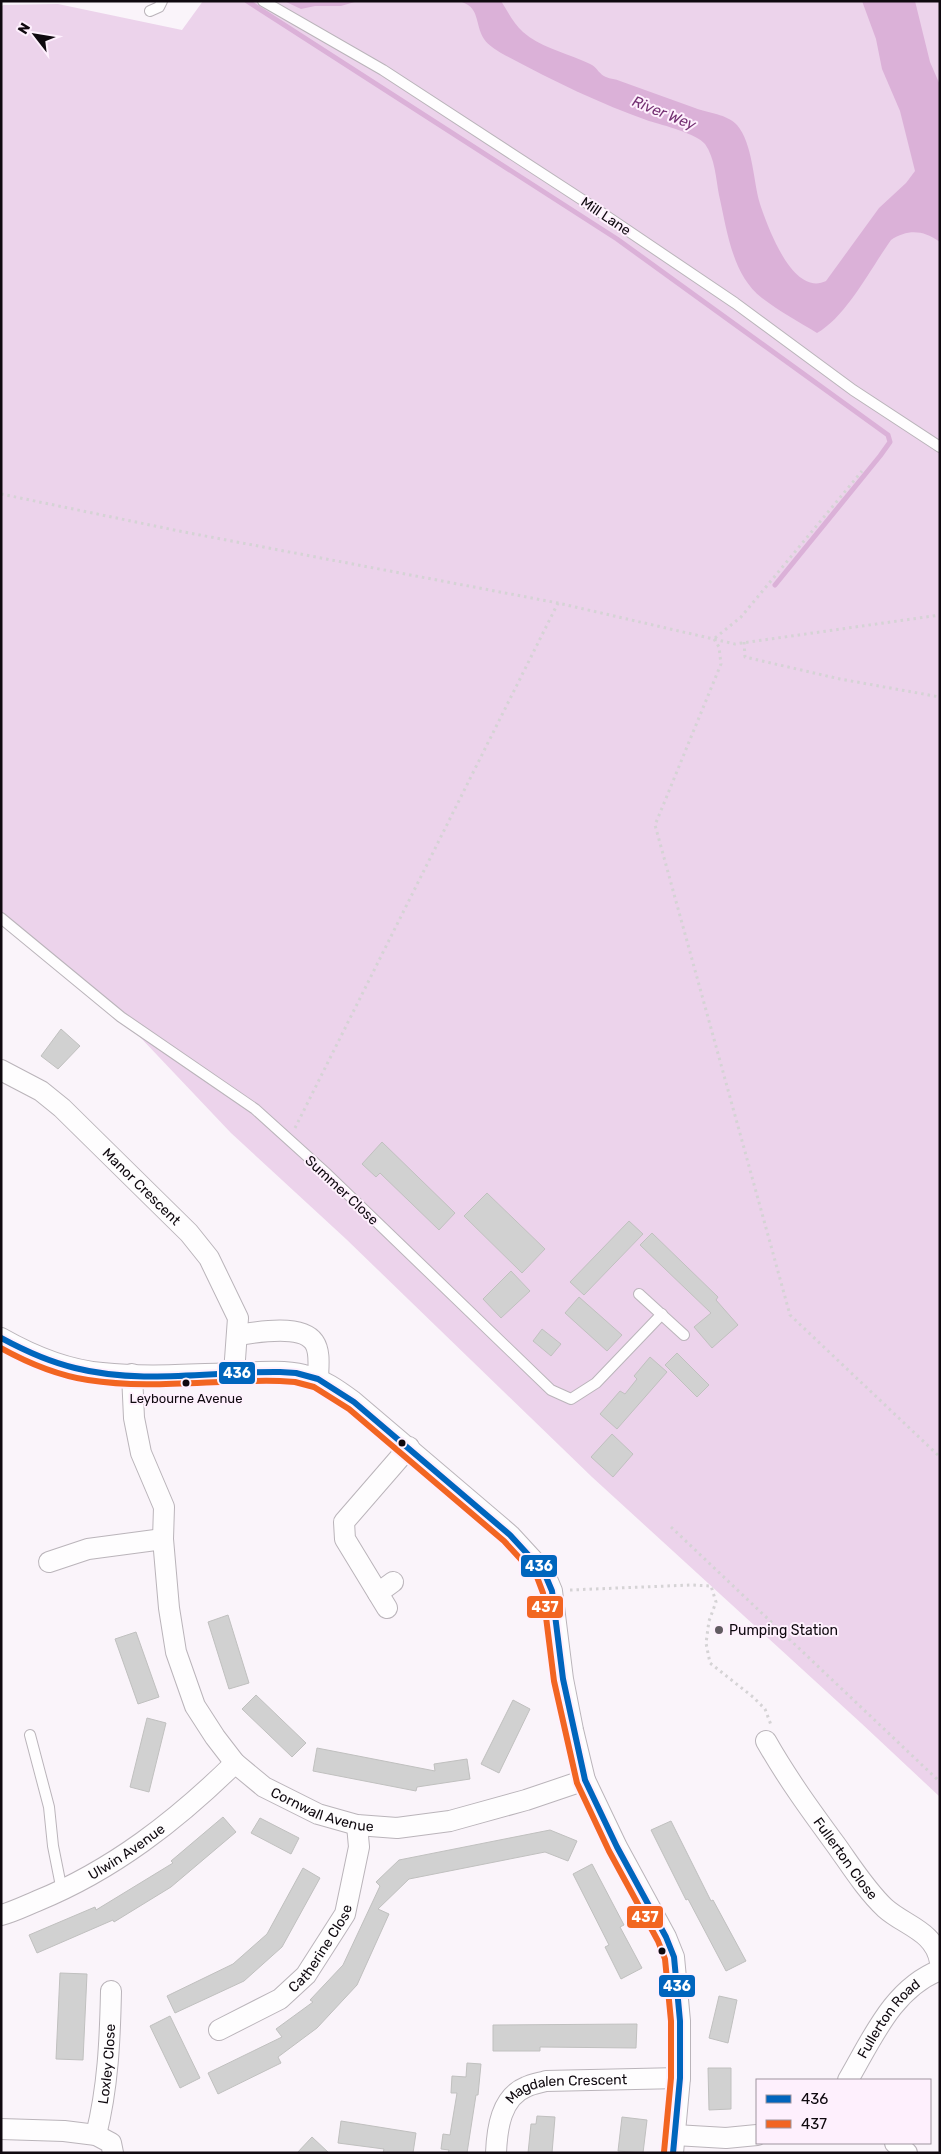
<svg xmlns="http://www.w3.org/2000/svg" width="941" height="2154" font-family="Rubik,sans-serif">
	<rect width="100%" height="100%" fill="#faf4fa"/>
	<!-- green -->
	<polygon fill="#ecd3eb" points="203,1 940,1 940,1797 861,1723 592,1477 346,1239 231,1133 121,1017 1,918 1,7 3,5 58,4 182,30"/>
	<!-- water -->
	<g fill="#dbb1d8">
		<polygon points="284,1 358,1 341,6 315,6 301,9"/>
		<path d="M458,1H501C508,12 514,24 523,32C539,46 562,52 581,60C585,62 589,63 592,65C597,68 600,75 606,77C610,79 616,79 620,81C645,90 670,99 695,108C708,113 727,114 737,125C753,144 753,180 760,204C768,228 793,297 826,281L879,208L906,183L915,171L900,111L882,69L876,39L862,1H915L930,62L940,85V242C923,230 908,229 891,240C871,268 846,317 817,333C799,322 779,311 762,298C732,275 727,230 719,195C716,179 715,158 705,144C697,134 663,125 649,121C598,103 549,79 501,53C495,49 488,45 484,39C474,23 481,6 458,1Z"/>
	</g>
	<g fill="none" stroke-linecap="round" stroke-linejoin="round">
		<!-- stream -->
		<polyline stroke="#dbb1d8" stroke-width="5" points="247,1 617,239 888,435 890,442 880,456 775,585"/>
	</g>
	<!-- building -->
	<g fill="#d1d1d1" stroke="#c0c0bf">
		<polygon points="61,1029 80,1046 58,1069 41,1056"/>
		<polygon points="382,1142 455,1213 439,1230 380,1173 376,1177 362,1164"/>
		<polygon points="487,1193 545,1249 522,1273 464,1216"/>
		<polygon points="629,1221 643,1234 584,1295 570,1282"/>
		<polygon points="652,1233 718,1297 716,1300 738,1325 712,1348 694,1327 711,1313 640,1245"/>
		<polygon points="511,1271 530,1291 501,1318 483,1299"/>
		<polygon points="579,1297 622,1335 607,1351 565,1313"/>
		<polygon points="542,1329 561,1344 551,1356 533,1341"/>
		<polygon points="677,1353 709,1385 697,1397 665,1365"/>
		<polygon points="650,1357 667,1372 617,1429 600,1414 620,1391 625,1394 637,1379 634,1376"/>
		<polygon points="612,1434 633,1454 613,1477 591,1457"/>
		<polygon points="228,1615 249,1683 229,1689 208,1622"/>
		<polygon points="136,1632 159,1697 138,1704 115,1639"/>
		<polygon points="256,1695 306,1743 292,1757 242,1709"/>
		<polygon points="513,1700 530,1709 499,1773 481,1764"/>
		<polygon points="147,1718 166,1723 149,1792 130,1787"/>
		<polygon points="317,1748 435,1771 434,1764 467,1759 470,1779 417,1787 416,1791 313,1771"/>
		<polygon points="223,1817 236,1832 171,1887 114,1922 113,1920 37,1953 29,1935 95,1907 96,1910 173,1863 171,1861"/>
		<polygon points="260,1818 299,1838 291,1854 251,1833"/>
		<polygon points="671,1821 711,1901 713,1900 746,1961 726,1971 688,1899 686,1900 651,1830"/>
		<polygon points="550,1830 577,1841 568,1861 545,1852 409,1879 378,1909 389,1914 357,1985 317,2028 278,2057 281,2063 218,2094 208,2073 282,2037 276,2029 313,2002 310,2000 343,1965 380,1886 376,1882 399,1860"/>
		<polygon points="592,1864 624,1925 620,1927 642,1968 621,1979 605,1947 609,1945 573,1874"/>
		<polygon points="303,1868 320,1878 282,1947 244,1981 175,2013 167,1996 233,1964 267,1934"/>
		<polygon points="60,1973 87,1974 83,2060 56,2059"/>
		<polygon points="719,1996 737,2000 728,2043 709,2038"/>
		<polygon points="170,2016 200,2078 180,2088 150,2026"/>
		<polygon points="637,2024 636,2048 540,2047 540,2051 493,2051 493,2025"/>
		<polygon points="467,2063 481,2064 478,2095 476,2095 467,2153 448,2153 449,2150 441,2149 443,2134 450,2135 457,2093 451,2093 452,2076 466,2077"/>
		<polygon points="708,2068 731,2068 731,2109 709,2110"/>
		<polygon points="537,2116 555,2117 552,2153 528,2153 531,2124 536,2124"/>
		<polygon points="622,2117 647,2120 643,2153 618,2151"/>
		<polygon points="341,2121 416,2133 413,2153 383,2153 384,2149 338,2143"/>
		<polygon points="312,2137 329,2153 297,2153"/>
	</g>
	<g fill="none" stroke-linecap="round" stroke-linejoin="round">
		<!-- service casing -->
		<g stroke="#bab4ba" stroke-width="12">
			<g id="service">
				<polyline points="263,1 383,70 581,199 735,303 853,390 940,447"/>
				<polyline points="150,11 159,7 162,1"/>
				<polyline points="1,918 121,1017 255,1109 327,1174 551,1390 571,1399 596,1383 662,1314"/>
				<polyline points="639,1294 684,1335"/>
				<polyline points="30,1735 49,1807 53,1846 62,1891"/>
			</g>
		</g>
		<!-- minor casing -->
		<g stroke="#bab4ba" stroke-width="22">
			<g id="minor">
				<path id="s1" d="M1,1070L41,1091L62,1108L189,1233L209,1258L238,1318L234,1373"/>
				<path d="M238,1335C257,1332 301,1324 314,1342C321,1352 318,1369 318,1380"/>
				<path d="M1,1338C31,1355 67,1370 102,1373C147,1378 194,1374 239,1373C260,1372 284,1370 304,1375C323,1379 339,1391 354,1402L510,1535L544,1572L552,1591L563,1679L573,1730L585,1780L617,1847L666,1937L674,1957L680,2021V2078L673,2153"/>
				<path id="s2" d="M132,1374L134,1418L141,1453L164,1507L163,1539L169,1608L176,1652L195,1706L215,1737L235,1763L264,1787L318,1814L357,1825L397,1828L450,1821L526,1800L585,1780"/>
				<polyline points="49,1562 88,1549 163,1539"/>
				<polyline points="378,1593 393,1582"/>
				<polyline points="387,1608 345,1539 344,1522 409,1447"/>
				<path id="s3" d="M766,1741C787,1778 811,1811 836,1845C851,1866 866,1890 885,1908C905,1926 935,1931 940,1962"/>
				<path id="s4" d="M1,1915C13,1912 25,1906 37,1901C113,1870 177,1820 235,1763"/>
				<path id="s5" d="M219,2030L280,1999L306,1975L345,1914L359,1847L357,1825"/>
				<path id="s6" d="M848,2080C872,2039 893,1988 940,1970"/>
				<polyline points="1,2129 64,2131 96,2135 111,2143 113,2153"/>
				<path id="s7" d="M96,2135C108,2087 110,2040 111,1991"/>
				<polyline points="675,2135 726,2138 757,2135"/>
				<polyline points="895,2143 907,2153"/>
				<path id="s8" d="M496,2153C497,2129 501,2097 526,2087C532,2084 539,2083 546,2081L680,2078"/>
			</g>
		</g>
		<!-- path -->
		<g stroke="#d5d3d5" stroke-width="3" stroke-dasharray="2.5 4" stroke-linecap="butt">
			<polyline points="1,494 179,531 558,603 735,644 940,615"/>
			<polyline points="715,638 741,617 862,471"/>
			<polyline points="714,639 719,647 721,664 655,825 790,1315 940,1457"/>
			<polyline points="744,642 745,657 840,679 940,697"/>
			<polyline points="295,1128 558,603"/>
			<polyline points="671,1527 940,1782"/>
			<polyline points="570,1590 691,1585 711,1586 716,1602 709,1621 706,1643 710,1663 753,1697 765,1709 771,1725"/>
		</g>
		<!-- service -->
		<use href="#service" stroke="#fefdfe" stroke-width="10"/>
		<!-- minor -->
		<use href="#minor" stroke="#fefdfe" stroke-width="20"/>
		<!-- bus-1 casing -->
		<g stroke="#fef0fd" stroke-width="10">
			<path id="bus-1" d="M1,1338C25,1351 49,1362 75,1368C142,1385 213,1371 280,1372L296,1373L318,1379L354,1402L510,1535L544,1572L552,1591L563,1679L585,1780L617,1847L666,1937L674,1957L680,2021V2078L673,2153"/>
		</g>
		<!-- bus-2 casing -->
		<g stroke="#fef0fd" stroke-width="10">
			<path id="bus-2" d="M1,1348C28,1363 57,1375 88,1380C151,1390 216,1379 280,1381L295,1382L314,1387L349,1409L504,1541L537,1577L543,1593L554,1681L577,1783L609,1851L658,1941L665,1959L671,2021V2078L664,2152"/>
		</g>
		<!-- bus-1 -->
		<use href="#bus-1" stroke="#0065bd" stroke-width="6"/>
		<!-- bus-2 -->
		<use href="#bus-2" stroke="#f26522" stroke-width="6"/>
	</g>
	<!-- markers -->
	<g fill="#0f090f" stroke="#fef0fd" stroke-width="2">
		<circle cx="186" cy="1383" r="4.5"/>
		<circle cx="402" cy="1443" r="4.5"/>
		<circle cx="662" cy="1951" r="4.5"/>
	</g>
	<circle fill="#615b61" stroke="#fef0fd" stroke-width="2" cx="719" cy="1630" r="5"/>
	<g text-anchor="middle" stroke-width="4" stroke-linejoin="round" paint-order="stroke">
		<!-- bus labels -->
		<g font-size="13" fill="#0f090f" stroke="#fef0fd">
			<text x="186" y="1403">Leybourne Avenue</text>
		</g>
		<!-- street labels -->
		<g font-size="14" fill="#0f090f" stroke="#fef0fd">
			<text transform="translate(606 216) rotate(34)" y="5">Mill Lane</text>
			<text dy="5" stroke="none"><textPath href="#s1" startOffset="184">Manor Crescent</textPath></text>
			<text transform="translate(342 1190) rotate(43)" y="5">Summer Close</text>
			<text dy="5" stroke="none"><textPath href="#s2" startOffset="512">Cornwall Avenue</textPath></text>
			<text dy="5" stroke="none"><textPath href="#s4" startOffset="141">Ulwin Avenue</textPath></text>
			<text dy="5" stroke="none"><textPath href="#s3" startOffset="142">Fullerton Close</textPath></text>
			<text dy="5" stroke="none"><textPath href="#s5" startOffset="134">Catherine Close</textPath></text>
			<text dy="5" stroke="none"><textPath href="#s6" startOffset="74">Fullerton Road</textPath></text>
			<text dy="5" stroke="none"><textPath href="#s7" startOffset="72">Loxley Close</textPath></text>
			<text dy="5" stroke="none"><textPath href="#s8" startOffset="116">Magdalen Crescent</textPath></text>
		</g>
		<!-- poi labels -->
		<g font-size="14" fill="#0f090f" stroke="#fef0fd" text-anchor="start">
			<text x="729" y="1635">Pumping Station</text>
		</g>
		<!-- water labels -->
		<g font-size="15" font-style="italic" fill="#753173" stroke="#fef0fd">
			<text transform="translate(664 113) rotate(22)" y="5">River Wey</text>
		</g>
	</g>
	<g stroke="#fef0fd" stroke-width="2">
		<rect x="218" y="1361" width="38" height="24" rx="5" fill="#0065bd"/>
		<rect x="520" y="1554" width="38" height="24" rx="5" fill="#0065bd"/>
		<rect x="526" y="1595" width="38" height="24" rx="5" fill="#f26522"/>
		<rect x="626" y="1905" width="38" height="24" rx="5" fill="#f26522"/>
		<rect x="658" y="1974" width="38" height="24" rx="5" fill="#0065bd"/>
	</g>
	<g font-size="14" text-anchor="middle" font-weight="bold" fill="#fff">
		<text x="237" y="1378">436</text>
		<text x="539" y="1571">436</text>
		<text x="545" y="1612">437</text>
		<text x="645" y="1922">437</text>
		<text x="677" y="1991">436</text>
	</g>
	<!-- border -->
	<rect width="941" height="2154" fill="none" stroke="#0f090f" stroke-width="5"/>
	<!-- legend -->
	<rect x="756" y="2079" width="175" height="65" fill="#fef0fd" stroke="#9e949e"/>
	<rect x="766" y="2095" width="25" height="8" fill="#0065bd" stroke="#9e949e"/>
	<text x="801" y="2104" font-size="15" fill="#0f090f">436</text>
	<rect x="766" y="2120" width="25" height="8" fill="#f26522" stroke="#9e949e"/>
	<text x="801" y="2129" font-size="15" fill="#0f090f">437</text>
	<!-- north arrow -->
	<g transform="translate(35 35) rotate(301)" stroke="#fef0fd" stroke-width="4" paint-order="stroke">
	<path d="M0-4L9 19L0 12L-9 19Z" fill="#0f090f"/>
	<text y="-8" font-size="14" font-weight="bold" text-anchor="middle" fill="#0f090f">N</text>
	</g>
</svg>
